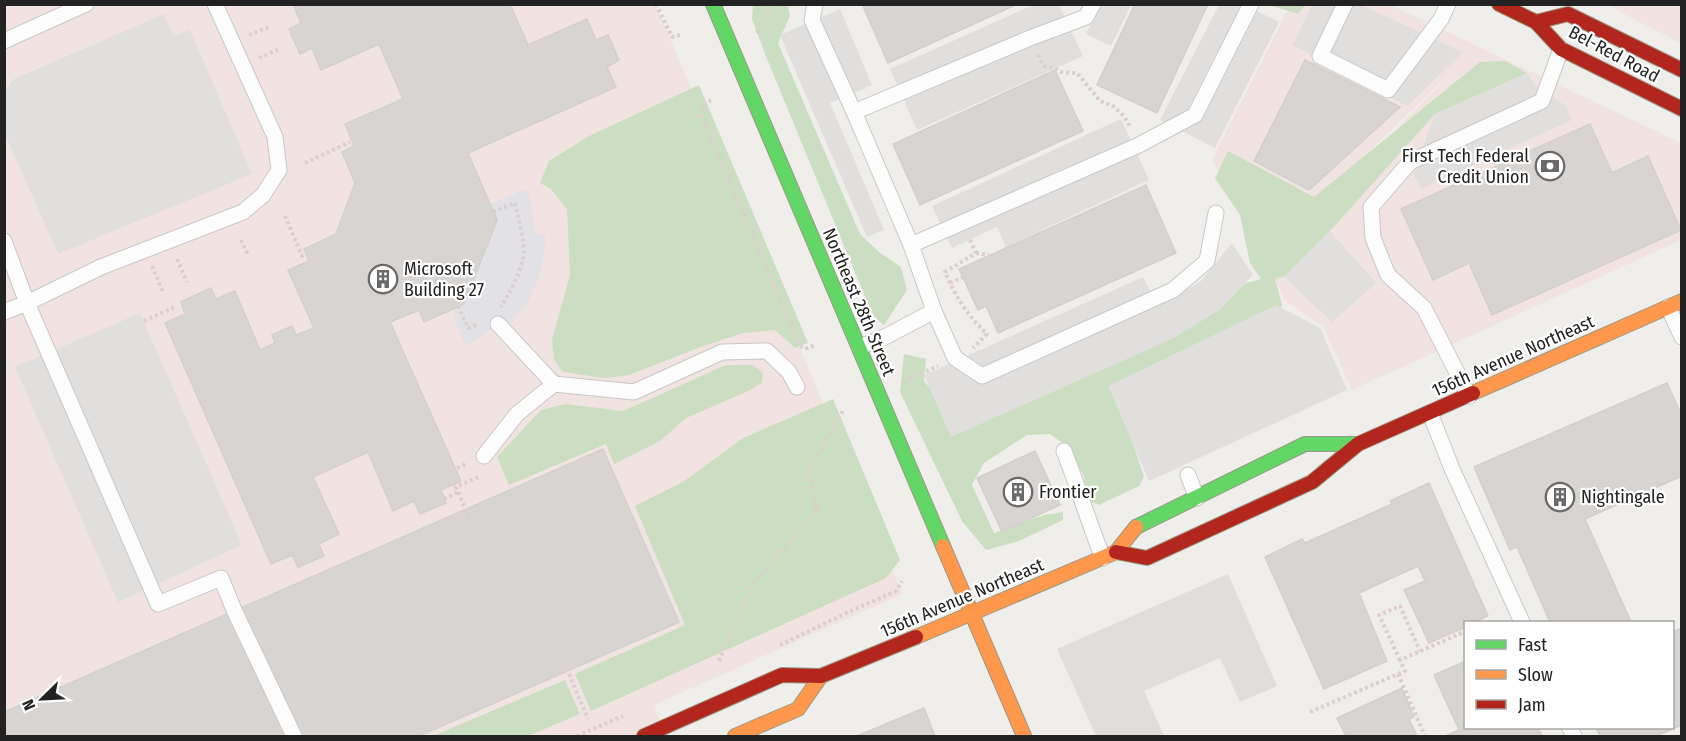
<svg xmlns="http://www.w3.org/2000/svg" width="1686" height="741" font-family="'Fira Sans Condensed',sans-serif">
	<rect width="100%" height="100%" fill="#f0eeeb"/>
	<!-- residential -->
	<polygon fill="#dfdedc" points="1228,574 1277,686 1240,702 1220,658 1144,691 1164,736 1096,736 1057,649"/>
	<!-- commercial -->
	<g fill="#f1e3e1">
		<polygon points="4,5 656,5 903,594 654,705 667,736 5,736"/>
		<polygon points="1290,5 1391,5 1681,143 1681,240 1352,390 1323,326 1286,302 1267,262 1458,66 1264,252 1212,160"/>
		<polygon points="1607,5 1681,5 1681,43 1674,40"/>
	</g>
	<!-- forest -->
	<g fill="#cbdec1">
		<polygon points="753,5 788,5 790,16 778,43 860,234 879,252 901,267 907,290 884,325 873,316 765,54 752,19"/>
		<polygon points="1269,5 1305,4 1305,5 1298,14"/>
		<polygon points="1505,61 1527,73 1435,114 1330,231 1284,277 1275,278 1282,305 1273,322 1116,391 1144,477 1139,486 1099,505 1087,500 1084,477 1069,448 1050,434 1027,435 984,463 972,485 994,533 1044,515 1063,512 1063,520 1019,541 986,550 962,521 900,392 904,354 926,359 924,381 947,408 1196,322 1246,283 1261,279 1250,263 1240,215 1215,178 1228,151 1314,197 1480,62"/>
		<polygon points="699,85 808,343 795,348 775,330 743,333 698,348 629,375 604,378 563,372 554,360 552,340 570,275 567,209 551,189 540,183 549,161 589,136"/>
		<polygon points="726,365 753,365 763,373 762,383 744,393 686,418 660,441 614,464 606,444 509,485 497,457 541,410 565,404 623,411"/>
		<polygon points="833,399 900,560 886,578 591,711 575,674 685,625 635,506 683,482 743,438"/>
		<polygon points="565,680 580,714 528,736 433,736"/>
	</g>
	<!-- parking -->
	<g fill="#e0dfde">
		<polygon points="1359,4 1463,52 1407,106 1293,45 1312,5"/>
		<polygon points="1033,5 1059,5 1083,56 917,130 890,69"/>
		<polygon points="1089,5 1131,5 1111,46 1086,34 1097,9"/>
		<polygon points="1219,5 1245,5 1279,22 1215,148 1160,120"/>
		<polygon points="840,9 872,85 830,103 884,230 867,237 780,35"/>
		<polygon points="164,14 173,36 190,30 252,174 58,254 5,134 5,90 14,79"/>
		<polygon points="1527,73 1535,85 1566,106 1572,120 1421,189 1413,174 1435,114"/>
		<polygon points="1121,119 1149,180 1006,247 997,227 952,248 932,206"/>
		<polygon points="1330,231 1376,283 1332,322 1284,277"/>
		<polygon points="1232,243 1253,275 1221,309 1172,339 951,437 924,375 1143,277 1157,305 1200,282"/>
		<polygon points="1276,305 1320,328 1347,390 1149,481 1108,386"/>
		<polygon points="140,313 242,545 118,602 15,367"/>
	</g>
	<!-- plaza -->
	<polygon fill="#e2e1e5" points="527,189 531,203 535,234 545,235 545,247 541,269 535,286 529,300 509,326 498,324 478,339 465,345 454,318 457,316 453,309 490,204"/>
	<!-- building -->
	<g fill="#d7d4d2" stroke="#d3d0cc" stroke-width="1.5">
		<polygon points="293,4 510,4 528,45 587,19 596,40 608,35 619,60 607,67 616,87 468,153 497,220 464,304 424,322 419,310 390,322 461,481 441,490 446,503 420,514 414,501 393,511 368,452 313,477 339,534 319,544 324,556 298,567 292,555 271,564 165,323 185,314 181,302 211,288 216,299 235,291 260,350 275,343 272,335 292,326 296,335 314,328 288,270 309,261 304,249 336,234 355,183 342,152 354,146 345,124 403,99 379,44 321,70 312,48 300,54 289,29 301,23"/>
		<polygon points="862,4 1018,4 888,63"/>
		<polygon points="1135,4 1208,4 1157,113 1097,85"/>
		<polygon points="1305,60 1400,107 1309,190 1254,161"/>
		<polygon points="1055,70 1083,131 920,205 893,144"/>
		<polygon points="1590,124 1612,173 1648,156 1681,230 1492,315 1469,263 1433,280 1401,209"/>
		<polygon points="1146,185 1176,253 998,333 986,306 978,310 959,269"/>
		<polygon points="1667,383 1682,416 1682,476 1585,519 1631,622 1550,622 1517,547 1510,550 1474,467"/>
		<polygon points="603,449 679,622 419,736 4,736 4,712"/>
		<polygon points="1035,451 1060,505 1002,532 977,478"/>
		<polygon points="1429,483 1488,616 1475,622 1466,622 1466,627 1429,643 1404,590 1425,581 1418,566 1359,593 1387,661 1324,689 1265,557 1302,539 1305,543 1392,504 1390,501"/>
		<polygon points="1682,628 1682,725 1656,736 1600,736 1596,728 1672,728 1672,632"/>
		<polygon points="1466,661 1466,728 1538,728 1542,736 1445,736 1459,730 1434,675"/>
		<polygon points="1402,688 1414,717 1409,719 1417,736 1346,736 1337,718"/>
		<polygon points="924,708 935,736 857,736"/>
	</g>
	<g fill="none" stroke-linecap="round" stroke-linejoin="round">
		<!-- lane casing -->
		<g stroke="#c9c8c7" stroke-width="17">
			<g id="lane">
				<polyline points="815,4 812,20 854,112"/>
				<polyline points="1345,4 1320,56 1388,90 1441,19 1448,4"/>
				<polyline points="4,41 86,4"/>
				<polyline points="1216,213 1207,261 1173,290 982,376 955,358 934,311 911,245 1139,145 1195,115 1251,4"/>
				<polyline points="4,241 27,303 158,604 221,578 234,610 294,736"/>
				<polyline points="911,245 854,112 1030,38 1086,17 1093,4"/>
				<polyline points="1668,307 1682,337"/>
				<polyline points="4,312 27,303 101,267 243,212 263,195 279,170 275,137 215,4"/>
				<polyline points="498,324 554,384"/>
				<polyline points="859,347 879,340 934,311"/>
				<polyline points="1469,396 1424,308 1388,275 1373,238 1371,207 1410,162 1542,101 1561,49"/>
				<polyline points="1430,413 1452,469 1522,622"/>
				<path d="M1064,451C1078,487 1089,523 1103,558"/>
				<polyline points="484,456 517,414 554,384 634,392 722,352 767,351 789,372 797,387"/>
				<polyline points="1188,475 1197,498"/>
				<polyline points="1570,728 1574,736"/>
			</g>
		</g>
		<!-- fast casing -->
		<g stroke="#999a82" stroke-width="16">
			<g id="fast">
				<polyline points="713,4 943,546"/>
				<polyline points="1136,527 1305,444 1358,444"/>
			</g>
		</g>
		<!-- slow casing -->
		<g stroke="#999a82" stroke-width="16">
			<g id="slow">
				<polyline points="1473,393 1682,301"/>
				<polyline points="943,546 1024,736"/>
				<polyline points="916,637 1116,552 1136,527"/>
				<polyline points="735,736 798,709 821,676"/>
			</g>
		</g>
		<!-- jam casing -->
		<g stroke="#999a82" stroke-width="16">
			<g id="jam">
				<polyline points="1499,4 1536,22 1561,49 1682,109"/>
				<polyline points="1536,22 1568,14 1682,70"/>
				<polyline points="1116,552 1147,558 1312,482 1358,444 1473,393"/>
				<polyline points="644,736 782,675 821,676 916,637"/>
			</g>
		</g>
		<!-- path -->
		<g stroke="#dccecd" stroke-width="4" stroke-dasharray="3 3" stroke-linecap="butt">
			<polyline points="656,4 672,37 683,34"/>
			<polyline points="757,33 772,4"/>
			<polyline points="249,35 269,27"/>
			<polyline points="1038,55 1044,66 1054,68 1061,72 1077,73 1100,101 1113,106 1124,116 1130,127"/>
			<polyline points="259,58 279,49"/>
			<polyline points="711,100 704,105 702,117 800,346 805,349 815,345"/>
			<polyline points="305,163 350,142"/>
			<path d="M493,212L515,203C518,220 526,241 523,259C520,273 509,295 501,307"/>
			<polyline points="285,216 302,256 306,254"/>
			<polyline points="241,240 248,255"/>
			<path d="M970,240L976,253L945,272C954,295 969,317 987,334L973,348"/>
			<polyline points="976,253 989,255"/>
			<polyline points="177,259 187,282"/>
			<polyline points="152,266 163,292"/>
			<polyline points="950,283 963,277"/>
			<polyline points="458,306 468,328 478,324"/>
			<polyline points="144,321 175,307"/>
			<polyline points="904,381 938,366"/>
			<polyline points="457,468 466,464"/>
			<polyline points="444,499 458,492"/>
			<polyline points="469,517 456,487 481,476"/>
			<polyline points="780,645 844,614 896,591 902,581"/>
			<polyline points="1400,660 1379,615 1400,606 1420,651"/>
			<polyline points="719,661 751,587 817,509 808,471 843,411"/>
			<polyline points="569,674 588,719"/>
			<polyline points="1398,674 1425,736"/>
			<polyline points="1310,712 1405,671 1400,660 1466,631"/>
			<polyline points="577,736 623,716"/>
		</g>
		<!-- lane -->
		<use href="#lane" stroke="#fdfcfc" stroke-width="15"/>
		<!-- fast -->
		<use href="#fast" stroke="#63d668" stroke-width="14"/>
		<!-- slow -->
		<use href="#slow" stroke="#ff974d" stroke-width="14"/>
		<!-- jam -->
		<use href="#jam" stroke="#b3261e" stroke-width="14"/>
	</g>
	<!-- icons -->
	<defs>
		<g id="bank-ring" transform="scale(1.5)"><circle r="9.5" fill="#fff" stroke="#6a6968" stroke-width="1.5"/><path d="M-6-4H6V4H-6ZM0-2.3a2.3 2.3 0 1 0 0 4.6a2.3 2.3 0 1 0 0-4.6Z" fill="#6a6968"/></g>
		<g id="building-ring" transform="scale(1.5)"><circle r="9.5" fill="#fff" stroke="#6a6968" stroke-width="1.5"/><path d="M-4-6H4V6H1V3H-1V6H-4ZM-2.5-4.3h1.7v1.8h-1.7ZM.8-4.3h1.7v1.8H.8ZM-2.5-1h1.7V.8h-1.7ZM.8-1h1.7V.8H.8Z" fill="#6a6968"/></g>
	</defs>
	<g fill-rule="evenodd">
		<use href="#bank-ring" x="1550" y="166"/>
		<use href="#building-ring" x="383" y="279"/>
		<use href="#building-ring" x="1018" y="492"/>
		<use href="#building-ring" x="1560" y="497"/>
	</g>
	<g text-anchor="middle" stroke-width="4.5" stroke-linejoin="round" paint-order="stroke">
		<!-- street labels -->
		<g font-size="18" fill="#222" stroke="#fff">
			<text transform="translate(1614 54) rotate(28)" y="6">Bel-Red Road</text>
			<text transform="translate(859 302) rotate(67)" y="6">Northeast 28th Street</text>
			<text transform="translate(1513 356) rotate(-24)" y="6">156th Avenue Northeast</text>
			<text transform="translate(962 598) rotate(-23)" y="6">156th Avenue Northeast</text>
		</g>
		<!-- poi labels -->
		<g font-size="18" fill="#222" stroke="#fff" text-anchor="start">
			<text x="1529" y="162" text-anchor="end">First Tech Federal<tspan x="1529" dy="21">Credit Union</tspan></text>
			<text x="404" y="275">Microsoft<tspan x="404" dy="21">Building 27</tspan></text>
			<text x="1039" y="498">Frontier</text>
			<text x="1581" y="503">Nightingale</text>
		</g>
	</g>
	<!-- border -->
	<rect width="1686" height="741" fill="none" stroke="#222222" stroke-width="12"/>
	<!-- legend -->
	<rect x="1464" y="621" width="210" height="108" fill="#ffffff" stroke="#a7a7a7" stroke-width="1.5"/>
	<rect x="1476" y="640" width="30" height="9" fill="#63d668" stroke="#a7a7a7" stroke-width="1.5"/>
	<text x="1518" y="651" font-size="18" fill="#222222">Fast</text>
	<rect x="1476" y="670" width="30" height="9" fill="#ff974d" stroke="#a7a7a7" stroke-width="1.5"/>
	<text x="1518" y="681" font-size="18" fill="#222222">Slow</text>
	<rect x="1476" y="700" width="30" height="9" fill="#b3261e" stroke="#a7a7a7" stroke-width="1.5"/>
	<text x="1518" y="711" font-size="18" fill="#222222">Jam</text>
	<!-- north arrow -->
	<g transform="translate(42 699) rotate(246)" stroke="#ffffff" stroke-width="4.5" paint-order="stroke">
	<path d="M0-4.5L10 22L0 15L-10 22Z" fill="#222222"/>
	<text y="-9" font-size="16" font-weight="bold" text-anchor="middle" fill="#222222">N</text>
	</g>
</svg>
